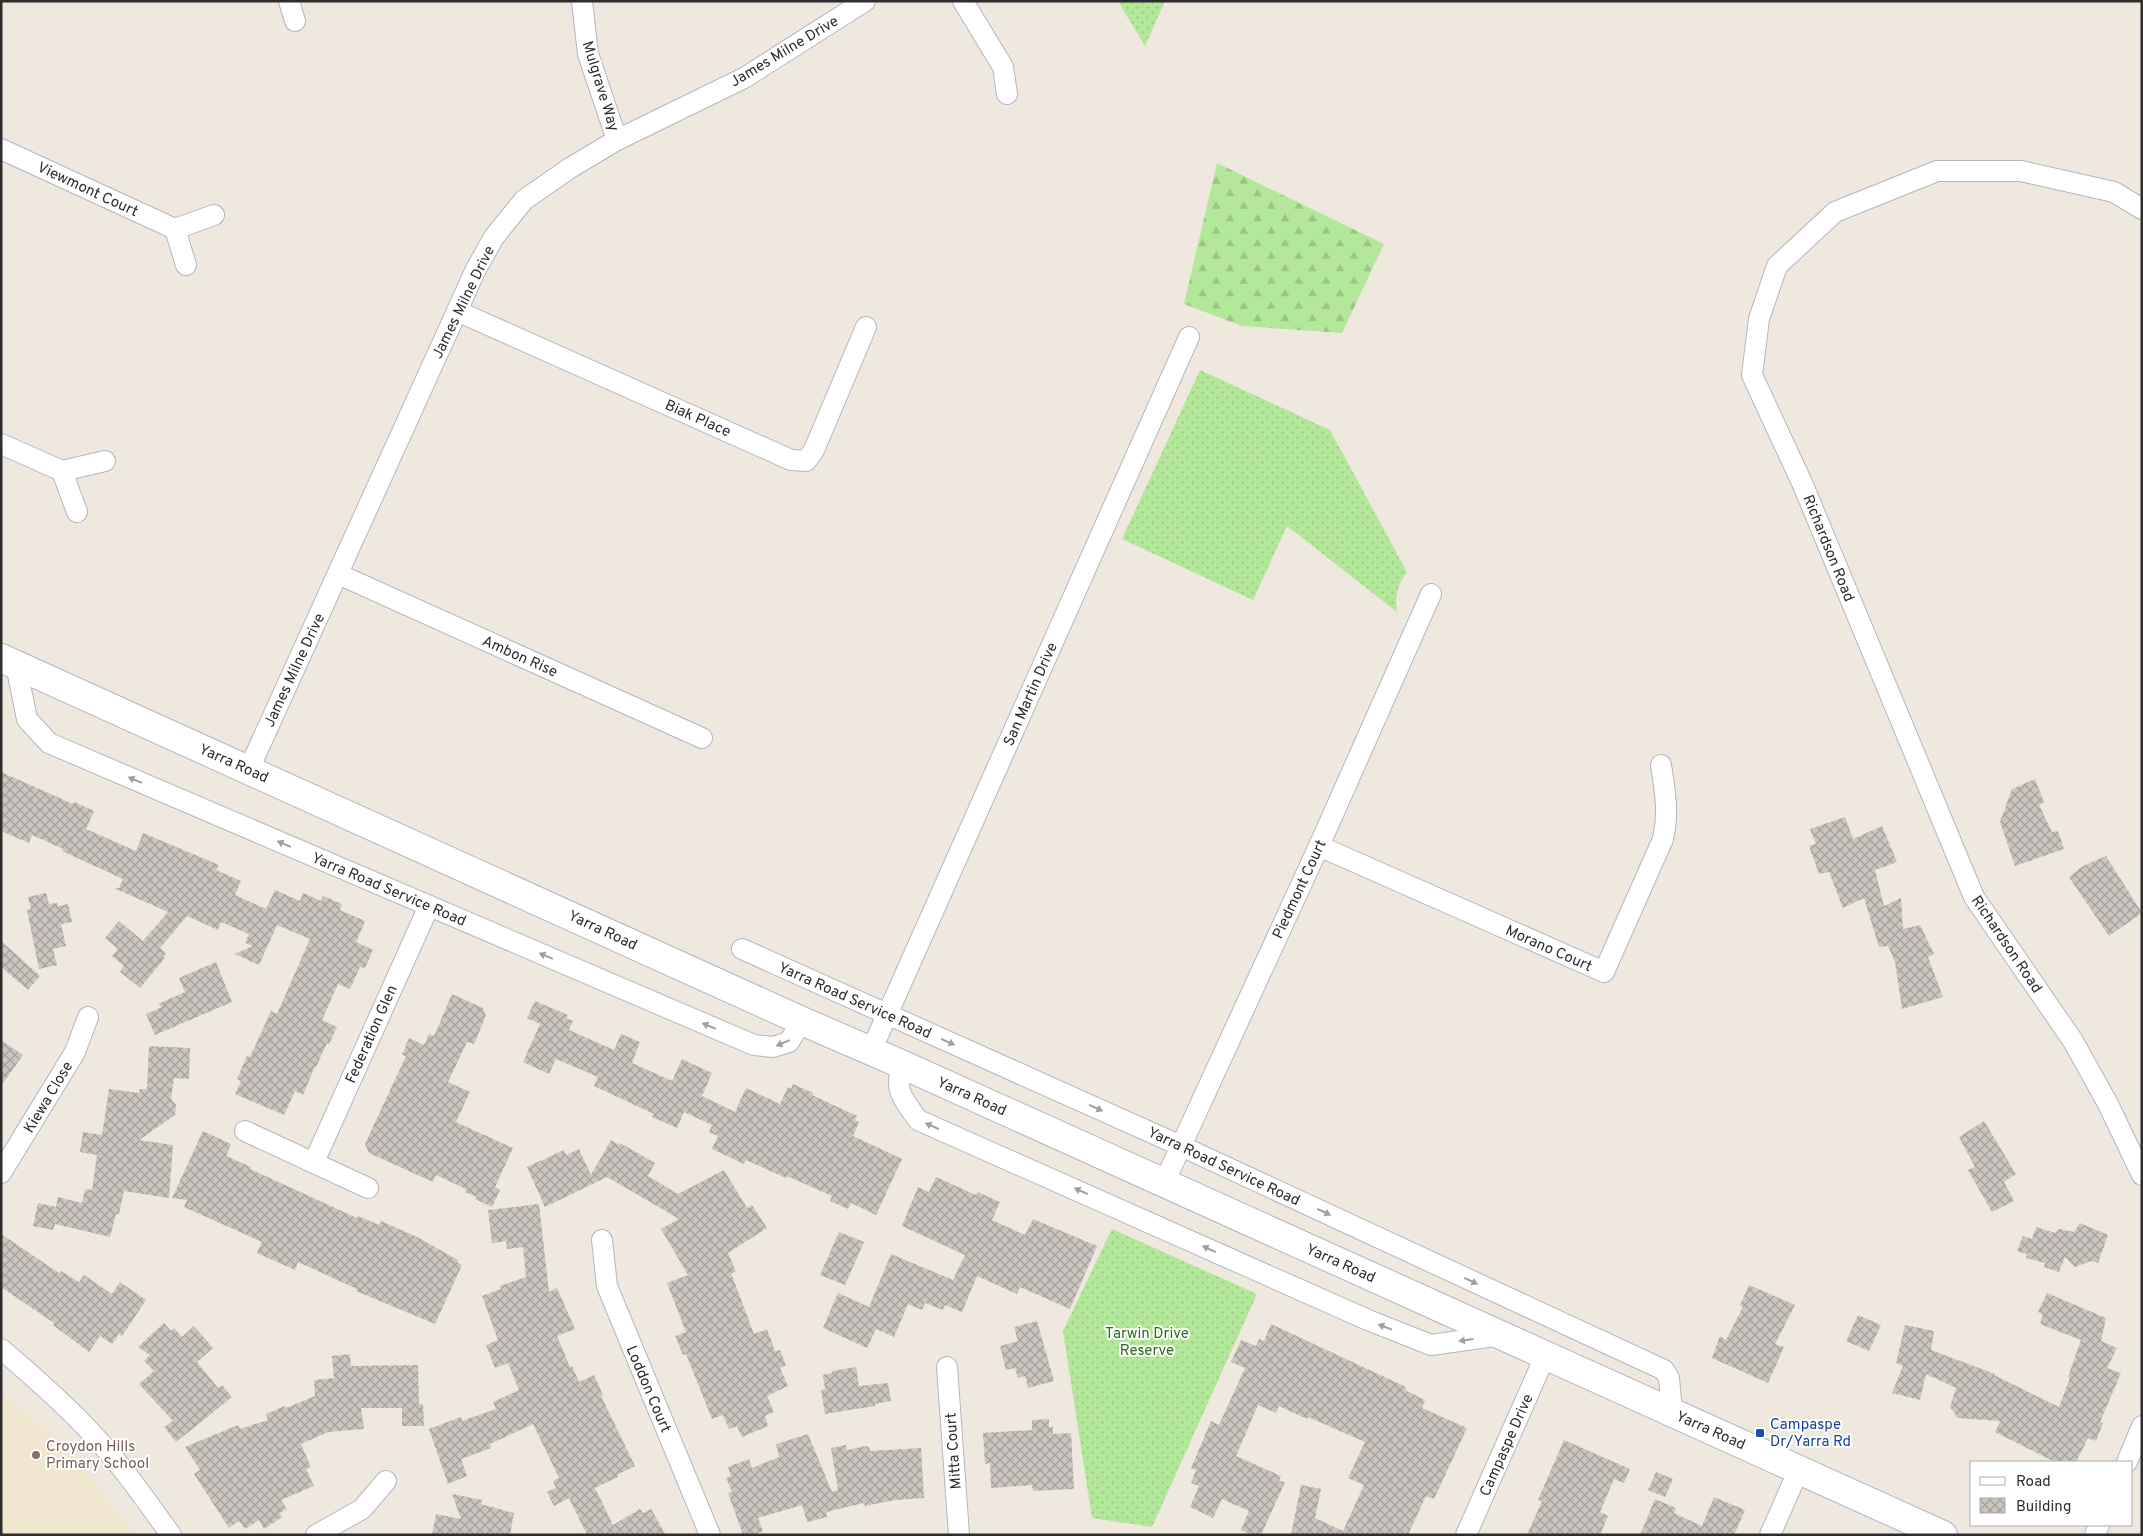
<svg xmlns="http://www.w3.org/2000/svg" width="2143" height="1536" font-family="Overpass,sans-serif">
	<defs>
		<pattern id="grass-dots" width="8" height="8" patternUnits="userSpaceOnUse" patternTransform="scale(1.25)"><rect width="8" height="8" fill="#b3e799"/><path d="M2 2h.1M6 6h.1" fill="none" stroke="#9ac684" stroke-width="1.8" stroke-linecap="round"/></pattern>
		<pattern id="forest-firs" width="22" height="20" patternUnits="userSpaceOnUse" patternTransform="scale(1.25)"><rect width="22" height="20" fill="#b3e799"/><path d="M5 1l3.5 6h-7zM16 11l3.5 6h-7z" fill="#9ac684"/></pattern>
		<pattern id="building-cross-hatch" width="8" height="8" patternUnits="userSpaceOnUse" patternTransform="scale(1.25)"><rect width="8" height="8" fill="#cac5be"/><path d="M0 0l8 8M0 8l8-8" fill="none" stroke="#a4a09b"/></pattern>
	</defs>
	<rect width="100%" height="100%" fill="#efe8df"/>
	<!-- education -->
	<polygon fill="#f1e6ce" points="1,1390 49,1432 91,1477 135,1535 1,1535"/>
	<!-- grass -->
	<g fill="url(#grass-dots)">
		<polygon points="1118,1 1165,1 1145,46"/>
		<path d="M1200,370L1330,430L1407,572C1397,585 1395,596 1397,612L1287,526L1253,600L1122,539Z"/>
		<polygon points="1112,1229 1257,1294 1152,1527 1092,1518 1063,1331"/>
	</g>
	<!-- forest -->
	<polygon fill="url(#forest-firs)" points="1217,163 1384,244 1342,333 1242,326 1184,304"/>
	<!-- building -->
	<g fill="url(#building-cross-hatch)">
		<polygon points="1,772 73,804 74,802 94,811 86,829 136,851 143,833 219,865 216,870 241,881 235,895 266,909 275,890 300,901 303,893 321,901 323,896 342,904 340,910 365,921 356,942 373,950 365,968 360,967 350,989 338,984 322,1020 337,1027 329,1044 327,1043 316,1067 315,1066 303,1095 295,1091 284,1115 235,1094 241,1081 237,1079 247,1056 250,1057 271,1011 277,1014 310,939 277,925 259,965 235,954 253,946 245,943 249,934 221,922 218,930 187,916 160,948 166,953 163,957 165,958 140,988 120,972 124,966 112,956 118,949 105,938 119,921 143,941 168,912 114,888 119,888 123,879 62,851 63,849 32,835 29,843 1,831"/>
		<polygon points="2035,779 2044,802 2039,805 2052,832 2058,831 2064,849 2015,866 2000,822 2012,789"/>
		<polygon points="1845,817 1853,839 1882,826 1897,862 1875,870 1884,906 1901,898 1903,929 1920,925 1934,954 1928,957 1943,997 1902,1009 1895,962 1888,946 1879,947 1864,898 1843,908 1829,872 1819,874 1809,846 1816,844 1810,829"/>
		<polygon points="2106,856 2142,913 2109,936 2069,877 2083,866"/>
		<polygon points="46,893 49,904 57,903 58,906 68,904 72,922 61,924 66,946 53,949 57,965 39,969 27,910 31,909 28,897"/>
		<polygon points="1,941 40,976 28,990 1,967"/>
		<polygon points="216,962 232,1002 155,1035 146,1014 162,1007 158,1004 185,992 179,978"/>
		<polygon points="452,994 483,1008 486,1016 474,1044 467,1042 448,1082 470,1092 456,1122 513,1148 495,1187 500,1190 492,1207 475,1199 477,1197 465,1192 466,1189 436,1175 433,1182 369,1153 365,1144 406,1056 402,1055 409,1038 424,1045 429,1034 434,1036"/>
		<polygon points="535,1001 568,1015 566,1018 573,1021 569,1030 614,1050 621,1034 640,1042 632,1063 672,1081 682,1059 712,1073 702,1096 735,1112 746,1088 780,1104 788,1087 791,1089 793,1084 813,1093 812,1095 857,1116 855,1120 859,1122 853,1136 902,1159 876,1215 851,1203 848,1209 830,1201 832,1196 787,1176 786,1178 746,1160 744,1164 712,1149 718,1136 709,1132 712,1125 684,1112 677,1128 652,1117 654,1114 594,1086 598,1077 556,1059 549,1074 523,1062 540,1024 527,1018"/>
		<polygon points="1,1040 23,1055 1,1086"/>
		<polygon points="149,1046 190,1048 189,1079 174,1078 171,1099 176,1105 175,1115 139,1140 173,1145 169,1198 124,1191 119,1214 116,1214 110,1237 55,1224 53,1230 33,1226 38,1203 56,1207 58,1197 82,1203 85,1189 92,1190 97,1155 80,1152 83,1132 102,1135 109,1089 139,1093 140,1089 147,1089"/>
		<polygon points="1984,1121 2016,1174 2004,1182 2014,1201 1992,1212 1968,1170 1975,1167 1959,1137"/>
		<polygon points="203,1131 231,1144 226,1156 251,1167 250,1169 357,1218 358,1216 379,1225 381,1221 417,1237 458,1260 457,1262 462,1265 435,1324 356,1291 357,1289 298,1262 295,1270 257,1253 262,1242 184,1207 187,1200 172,1198"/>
		<polygon points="611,1140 619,1145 620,1143 655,1163 648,1176 678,1194 724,1170 747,1208 752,1205 767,1228 728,1253 736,1272 731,1273 754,1334 767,1329 775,1351 780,1350 786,1365 780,1368 788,1386 767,1396 774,1412 765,1416 768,1426 742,1437 737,1426 729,1429 723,1415 712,1419 686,1354 683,1355 675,1336 686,1332 667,1283 688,1275 661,1229 679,1219 607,1177 545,1207 527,1167 564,1150 566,1155 579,1149 591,1175"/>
		<polygon points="936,1177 976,1195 978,1192 1000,1202 992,1220 1025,1235 1033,1219 1097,1246 1070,1309 1020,1287 1017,1294 977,1276 962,1312 945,1305 943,1310 925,1303 922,1310 908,1304 894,1337 876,1329 867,1348 823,1328 838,1293 869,1307 891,1254 953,1280 965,1255 902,1226 918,1187 929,1192"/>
		<polygon points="539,1204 549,1292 557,1288 575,1329 557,1336 570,1367 572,1366 579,1382 594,1375 603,1395 601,1396 635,1466 617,1475 618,1477 595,1488 613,1525 640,1509 643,1513 651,1509 666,1535 587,1535 569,1498 554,1506 547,1492 556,1488 553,1481 559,1478 533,1424 490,1444 491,1448 461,1459 467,1476 448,1484 429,1429 461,1417 462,1421 496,1409 493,1402 519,1390 508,1363 495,1368 486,1345 498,1340 482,1296 501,1289 500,1286 526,1277 523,1247 507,1249 506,1241 492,1243 488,1210"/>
		<polygon points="2080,1223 2108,1235 2098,1263 2091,1261 2075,1267 2065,1257 2059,1272 2044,1267 2045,1263 2026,1258 2027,1254 2017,1251 2023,1236 2032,1239 2036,1227 2055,1233 2059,1229 2074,1232"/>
		<polygon points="839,1232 864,1242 845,1285 820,1275"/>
		<polygon points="1,1234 59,1273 61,1271 79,1282 84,1275 112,1294 120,1282 146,1300 122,1336 119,1334 112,1344 100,1336 89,1352 53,1325 54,1323 1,1287"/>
		<polygon points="1749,1285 1795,1305 1775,1344 1784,1347 1768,1383 1712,1358 1720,1336 1726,1340 1743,1307 1740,1305"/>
		<polygon points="2047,1293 2106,1318 2101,1341 2117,1348 2107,1368 2121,1373 2100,1422 2103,1423 2096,1441 2088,1438 2076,1462 2055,1462 1995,1432 2000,1421 1958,1418 1950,1407 1956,1388 1926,1374 1920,1400 1892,1393 1903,1366 1896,1363 1905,1325 1934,1331 1931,1350 1995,1374 1994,1375 2059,1407 2070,1378 2068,1377 2081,1340 2040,1324 2043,1315 2038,1312"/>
		<polygon points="1858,1315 1881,1325 1869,1351 1846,1341"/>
		<polygon points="1037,1321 1054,1381 1028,1388 1025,1376 1018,1378 1015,1368 1006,1370 1000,1346 1018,1341 1014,1327"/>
		<polygon points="164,1323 171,1331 174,1328 182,1337 194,1326 213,1348 197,1362 218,1388 222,1385 232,1397 176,1442 164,1427 173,1421 139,1384 154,1371 144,1361 150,1355 138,1347"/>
		<polygon points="1271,1324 1406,1387 1405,1390 1425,1400 1422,1408 1467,1428 1434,1499 1426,1496 1408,1535 1291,1535 1301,1485 1321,1489 1315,1518 1343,1531 1364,1485 1348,1478 1365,1442 1308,1417 1307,1419 1279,1406 1276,1413 1258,1405 1236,1456 1281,1476 1279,1481 1285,1482 1261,1535 1252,1535 1241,1530 1249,1511 1222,1499 1213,1518 1190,1507 1199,1486 1191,1483 1196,1470 1191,1468 1211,1421 1219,1425 1245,1368 1231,1362 1241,1340 1256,1346 1259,1339 1264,1341"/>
		<polygon points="350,1354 351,1366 418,1365 419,1404 423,1404 424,1426 402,1426 402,1408 361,1408 364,1429 328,1432 301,1444 311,1467 306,1469 314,1486 281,1500 287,1509 280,1513 282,1517 264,1529 259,1520 245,1529 239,1521 229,1528 194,1474 200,1470 185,1447 238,1425 240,1429 268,1420 266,1414 285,1406 286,1408 315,1396 314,1380 334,1378 332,1356"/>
		<polygon points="856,1367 859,1386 888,1383 891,1401 875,1404 875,1406 825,1414 821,1390 825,1389 823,1375 832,1373 832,1371"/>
		<polygon points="1049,1419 1049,1427 1053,1427 1053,1434 1071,1433 1074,1489 1033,1491 1032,1485 991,1488 990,1463 985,1464 983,1433 1032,1430 1032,1420"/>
		<polygon points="808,1434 832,1492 838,1490 831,1448 846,1445 847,1450 865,1446 869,1447 870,1451 921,1448 924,1498 895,1500 865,1506 864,1503 830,1511 826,1513 827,1517 807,1522 802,1505 758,1518 763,1531 753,1535 743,1535 728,1493 732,1492 726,1478 731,1476 728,1467 749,1459 752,1468 779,1457 776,1444"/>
		<polygon points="1564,1440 1630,1469 1624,1483 1614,1479 1600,1512 1608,1516 1600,1535 1527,1535 1542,1501 1538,1500"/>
		<polygon points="1656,1472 1673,1479 1665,1497 1648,1490"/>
		<polygon points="452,1494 482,1500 481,1504 514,1513 510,1535 432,1535 436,1514 461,1519"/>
		<polygon points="1714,1497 1745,1510 1734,1535 1640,1535 1655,1499 1676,1508 1674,1513 1702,1526"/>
	</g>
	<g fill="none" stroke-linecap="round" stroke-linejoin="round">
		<!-- minor casing -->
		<g stroke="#b3b5c1" stroke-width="22">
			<g id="minor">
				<polyline points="289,1 295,21"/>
				<polyline points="582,1 588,54 617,140"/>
				<polyline points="963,1 1003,67 1007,94"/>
				<polyline points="1,149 175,229"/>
				<polyline points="2142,209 2114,192 2021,171 1937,171 1835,212 1777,266 1759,319 1752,375 1803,485 1974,897 2073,1041 2108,1104 2142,1175"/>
				<polyline points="186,265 175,229 214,215"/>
				<polyline points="457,311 791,460 806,461 814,450 866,327"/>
				<polyline points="1,444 62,471"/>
				<polyline points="77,512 62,471 105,461"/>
				<polyline points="338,574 702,738"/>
				<polyline points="16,665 27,719 49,743 754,1045 773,1047 789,1042 802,1021"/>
				<polyline points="249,769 457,311 475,271 494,237 524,200 570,168 617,140 744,78 865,1"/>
				<path d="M1319,846L1604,972L1663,839C1669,813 1665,791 1661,765"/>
				<polyline points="742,949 1181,1146 1664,1370 1669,1378 1672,1412"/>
				<polyline points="871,1051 1189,337"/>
				<path d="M901,1064C895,1093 902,1097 918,1120L1368,1320L1431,1345L1502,1335"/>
				<polyline points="245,1131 368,1188"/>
				<polyline points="314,1162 429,906"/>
				<polyline points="1,1173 75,1052 88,1017"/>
				<polyline points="1164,1183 1319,846 1431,594"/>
				<polyline points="602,1240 607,1286 710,1535"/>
				<path d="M1,1349C34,1377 67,1406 96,1438C124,1468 147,1502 171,1535"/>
				<polyline points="947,1367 959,1535"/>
				<polyline points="2127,1462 2142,1426"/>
				<polyline points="316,1535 362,1509 386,1481"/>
				<polyline points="1466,1535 1546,1354"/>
				<polyline points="1770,1535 1799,1469"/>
				<polyline points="2095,1535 2099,1525"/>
			</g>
		</g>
		<!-- secondary casing -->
		<g stroke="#b3b5c1" stroke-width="30">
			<polyline id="secondary" points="1,658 802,1021 901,1064 1943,1535"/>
		</g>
		<!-- minor -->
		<use href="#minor" stroke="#fff" stroke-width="20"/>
		<!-- secondary -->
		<use href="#secondary" stroke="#fff" stroke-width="28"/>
	</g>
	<!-- one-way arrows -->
	<defs><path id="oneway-solid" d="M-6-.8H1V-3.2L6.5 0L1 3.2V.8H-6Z" transform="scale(1.25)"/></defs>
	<g fill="#a0a0a0">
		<use href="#oneway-solid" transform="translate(135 780) rotate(-157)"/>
		<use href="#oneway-solid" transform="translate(284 844) rotate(-157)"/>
		<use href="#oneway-solid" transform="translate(546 956) rotate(-157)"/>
		<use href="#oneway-solid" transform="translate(709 1026) rotate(-157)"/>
		<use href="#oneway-solid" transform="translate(948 1042) rotate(24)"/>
		<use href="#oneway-solid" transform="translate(783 1043) rotate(157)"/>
		<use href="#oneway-solid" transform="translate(1096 1108) rotate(24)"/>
		<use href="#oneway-solid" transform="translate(932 1126) rotate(-156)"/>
		<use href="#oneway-solid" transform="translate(1081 1191) rotate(-156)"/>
		<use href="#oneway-solid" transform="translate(1324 1212) rotate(25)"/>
		<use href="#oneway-solid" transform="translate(1209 1249) rotate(-155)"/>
		<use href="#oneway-solid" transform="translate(1471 1281) rotate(25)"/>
		<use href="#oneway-solid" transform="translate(1385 1327) rotate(-159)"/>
		<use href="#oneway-solid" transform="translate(1466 1340) rotate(172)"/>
	</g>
	<!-- markers -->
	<rect fill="#1a4fb4" stroke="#fff" stroke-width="2" x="1755" y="1428" width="10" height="10" rx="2.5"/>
	<circle fill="#8d6e63" stroke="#fff" stroke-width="2" cx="36" cy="1455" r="5"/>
	<g text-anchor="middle" stroke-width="4" stroke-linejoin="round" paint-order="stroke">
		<!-- street labels -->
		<g font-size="15" fill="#2d2d2d" stroke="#fff">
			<text transform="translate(784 51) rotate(-31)" y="5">James Milne Drive</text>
			<text transform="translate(601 86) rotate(73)" y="5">Mulgrave Way</text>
			<text transform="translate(88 189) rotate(25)" y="5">Viewmont Court</text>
			<text transform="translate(463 302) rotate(-64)" y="5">James Milne Drive</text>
			<text transform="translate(698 418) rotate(24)" y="5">Biak Place</text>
			<text transform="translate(1829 548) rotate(68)" y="5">Richardson Road</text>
			<text transform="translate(520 656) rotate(24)" y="5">Ambon Rise</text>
			<text transform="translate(294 670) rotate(-65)" y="5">James Milne Drive</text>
			<text transform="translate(1030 694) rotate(-66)" y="5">San Martin Drive</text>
			<text transform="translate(234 763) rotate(24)" y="5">Yarra Road</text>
			<text transform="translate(389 889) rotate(23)" y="5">Yarra Road Service Road</text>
			<text transform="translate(1299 889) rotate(-65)" y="5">Piedmont Court</text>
			<text transform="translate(603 930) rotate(25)" y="5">Yarra Road</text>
			<text transform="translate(2007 944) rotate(56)" y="5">Richardson Road</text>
			<text transform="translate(1549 948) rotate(24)" y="5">Morano Court</text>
			<text transform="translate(855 1000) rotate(24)" y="5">Yarra Road Service Road</text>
			<text transform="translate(371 1034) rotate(-66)" y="5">Federation Glen</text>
			<text transform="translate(972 1096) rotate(24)" y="5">Yarra Road</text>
			<text transform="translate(48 1097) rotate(-59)" y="5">Kiewa Close</text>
			<text transform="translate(1224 1166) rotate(25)" y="5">Yarra Road Service Road</text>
			<text transform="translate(1341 1263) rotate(24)" y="5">Yarra Road</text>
			<text transform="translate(649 1389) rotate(67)" y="5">Loddon Court</text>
			<text transform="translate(1711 1430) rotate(24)" y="5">Yarra Road</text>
			<text transform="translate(1506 1445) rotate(-66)" y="5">Campaspe Drive</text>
			<text transform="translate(953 1451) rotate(-94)" y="5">Mitta Court</text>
		</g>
		<!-- park labels -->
		<g font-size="15" fill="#296f18" stroke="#fff">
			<text x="1147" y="1338">Tarwin Drive<tspan x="1147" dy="17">Reserve</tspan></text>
		</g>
		<!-- transit labels -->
		<g font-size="15" fill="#164399" stroke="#fff" text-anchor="start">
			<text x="1770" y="1429">Campaspe<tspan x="1770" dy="17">Dr/Yarra Rd</tspan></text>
		</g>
		<!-- education labels -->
		<g font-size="15" fill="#785e54" stroke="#fff" text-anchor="start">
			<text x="46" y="1451">Croydon Hills<tspan x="46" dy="17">Primary School</tspan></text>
		</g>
	</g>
	<!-- border -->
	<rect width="2143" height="1536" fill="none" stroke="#2d2d2d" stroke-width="5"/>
	<!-- legend -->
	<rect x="1970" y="1461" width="162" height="65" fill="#ffffff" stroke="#ababab"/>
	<rect x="1980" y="1477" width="25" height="8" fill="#ffffff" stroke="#ababab"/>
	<text x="2016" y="1486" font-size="15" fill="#2d2d2d">Road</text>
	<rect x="1980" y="1498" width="25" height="15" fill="url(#building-cross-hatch)" stroke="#ababab"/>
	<text x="2016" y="1511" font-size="15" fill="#2d2d2d">Building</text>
</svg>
